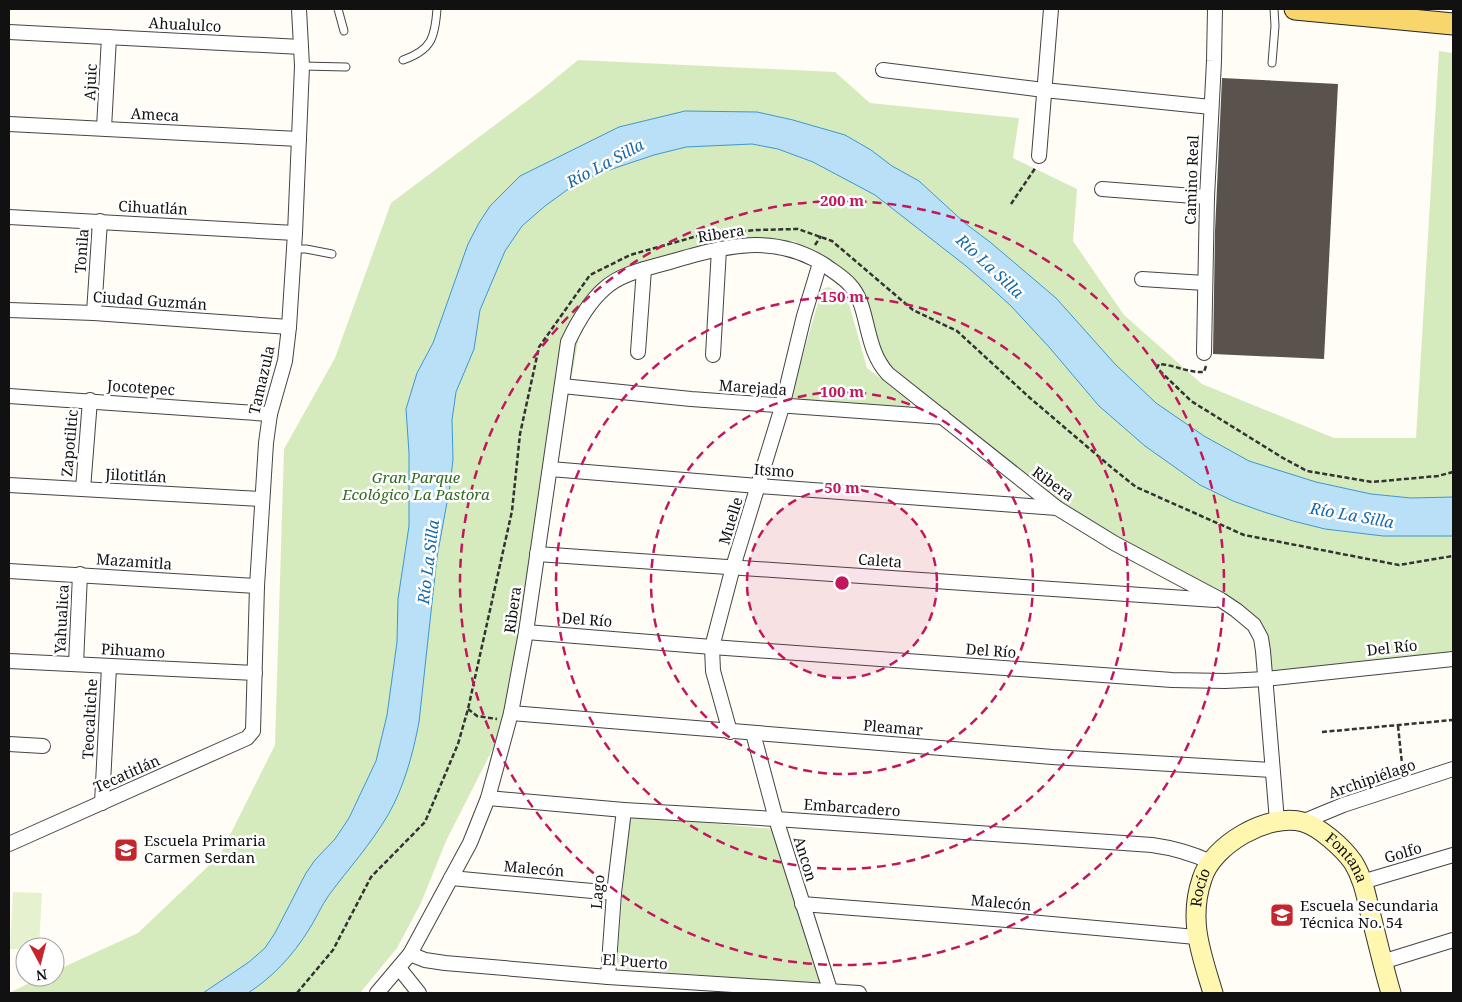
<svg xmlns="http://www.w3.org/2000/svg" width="1462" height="1002" font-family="'Noto Serif',serif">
	<rect width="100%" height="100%" fill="#fffdf5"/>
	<!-- green -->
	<g fill="#d5ebbd">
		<polygon points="1439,51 1453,53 1453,659 1266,679 1254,625 1114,543 888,374 857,296 810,251 794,241 719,249 615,281 583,314 511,713 446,841 421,903 397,948 360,993 9,993 42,977 55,977 55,971 138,933 220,855 275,745 284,449 335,358 391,203 539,92 578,60 835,72 870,103 1019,118 1013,158 1077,189 1073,241 1124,315 1202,384 1334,438 1416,438"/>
		<polygon points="829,287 847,297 867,368 909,400 911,405 908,408 796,403 791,396 822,289"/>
		<polygon points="635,816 773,829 820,984 622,969 617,964 628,822"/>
	</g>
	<!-- pitch -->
	<polygon fill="#e6f2cf" points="13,892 42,893 39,947 25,947 25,949 10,949"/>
	<!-- water -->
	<path fill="#b9e0f7" stroke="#3f96cf" d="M685,111L757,112L793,120L845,135L871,150L892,166L919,181L966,224L990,242L1056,298L1115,364L1156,403L1204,436L1249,461L1316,482L1371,494L1411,498L1453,497V536H1383L1325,529L1293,521L1264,512L1233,501L1200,485L1145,446L1099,406L1049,347L1011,306L989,286L966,266L875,195L813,162L778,149L752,144L686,147L654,155L621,166L587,178L567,190L545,206L522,226L505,251L480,310L474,349L456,392L452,420L453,459L450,486L437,557L419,722C413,754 404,787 388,815C371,844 349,868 329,895C321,906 316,919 308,931C293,955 273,977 248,993H203L249,962L265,948L275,933L306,873L315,860L335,839L349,818L376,761L387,715L397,642L398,599L409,526V453L406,409L417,373L433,343L468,244L479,223L490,206L520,176L619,127Z"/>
	<!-- building -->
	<polygon fill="#5a524d" points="1222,78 1338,84 1324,359 1213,354 1215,231"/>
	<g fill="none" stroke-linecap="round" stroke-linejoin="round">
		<!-- lane casing -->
		<g stroke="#444" stroke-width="9">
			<g id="lane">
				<polyline points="338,9 344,31"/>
				<path d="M403,60C432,50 435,37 437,9"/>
				<polyline points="1272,63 1275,26 1274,9"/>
				<polyline points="302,66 346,67"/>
				<polyline points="294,249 306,249 332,254"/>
			</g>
		</g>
		<!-- street casing -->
		<g stroke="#444" stroke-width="16">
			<g id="street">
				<polyline points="9,32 301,47"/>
				<polyline points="883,70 1044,90 1211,107"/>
				<polyline points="9,124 299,139"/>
				<polyline points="104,128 109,37"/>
				<polyline points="1039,156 1051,9"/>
				<polyline points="1102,189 1207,197"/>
				<polyline points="9,217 295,233"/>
				<polyline points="1142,279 1205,283"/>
				<polyline points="9,310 94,313 289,327"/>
				<polyline points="94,313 100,221"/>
				<polyline points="638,352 644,269"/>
				<polyline points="1204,353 1207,197 1214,61 1215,9"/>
				<polyline points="713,355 719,249"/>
				<polyline points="562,386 691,399 943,417"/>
				<polyline points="9,396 270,414"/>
				<polyline points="550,469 758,486 1057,508"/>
				<polyline points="9,485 262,499"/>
				<polyline points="83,489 90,400"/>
				<polyline points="537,554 1215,600"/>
				<polyline points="9,571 257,586"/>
				<polyline points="526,632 712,647 1172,680 1225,681 1266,679 1453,659"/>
				<polyline points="9,661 255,673"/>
				<polyline points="76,664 80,574"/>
				<polyline points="511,713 1052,757 1272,770"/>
				<polyline points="730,732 713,671 712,647 733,567 782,407 804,316 820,263"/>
				<polyline points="753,733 776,819 831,993"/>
				<polyline points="9,744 43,746"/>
				<path d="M488,798L624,810L776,819L1152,845C1174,848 1191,853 1211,862"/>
				<polyline points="102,803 109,667"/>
				<polyline points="1302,822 1343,805 1453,769"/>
				<polyline points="9,844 247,738 253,731 257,586 266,443 270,414 285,361 289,327 295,233 302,66 299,9"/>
				<polyline points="451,878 614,893"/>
				<polyline points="1362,882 1453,855"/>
				<polyline points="802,904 1007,920 1196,937"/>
				<polyline points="410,954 425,960 445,963 608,977 859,993"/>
				<polyline points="1382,962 1453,940"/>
				<polyline points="399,968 419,993"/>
				<polyline points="608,977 614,893 624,810"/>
				<path d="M377,993L410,954L470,843L488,798L511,713L526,632L568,342C577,323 588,303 604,289C620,274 645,269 666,263C722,247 773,231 826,266C834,272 843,277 850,285C870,306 863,347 888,374L1057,508L1114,543L1221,600L1236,610L1254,625L1261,638L1263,651L1277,821"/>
			</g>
		</g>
		<!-- secondary casing -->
		<g stroke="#333" stroke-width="21">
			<g id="secondary">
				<path id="s1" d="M1213,993C1201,953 1188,920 1202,879C1212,845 1269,812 1303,822C1320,827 1343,848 1353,862C1363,878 1366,895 1370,912C1377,939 1383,966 1391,993"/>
			</g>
		</g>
		<!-- primary casing -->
		<g stroke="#222" stroke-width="23">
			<polyline id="primary" points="1295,9 1453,24"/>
		</g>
		<!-- path -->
		<g stroke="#333" stroke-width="2.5" stroke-dasharray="5 2.5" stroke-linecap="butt">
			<polyline points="1011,204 1036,167"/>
			<polyline points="815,245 821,236"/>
			<path d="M1206,366L1204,372C1189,373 1175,365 1159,364L1157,368L1191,401L1283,458L1307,471L1372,482L1438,476L1453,472"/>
			<polyline points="468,709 477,716 497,719"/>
			<polyline points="1398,726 1403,773"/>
			<polyline points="1322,732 1453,720"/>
			<polyline points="297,993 333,950 371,877 425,822 458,744 468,709 512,511 520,434 539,347 590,275 630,255 701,235 756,230 798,229 832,241 913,310 957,331 1030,398 1111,467 1136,487 1244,535 1399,565 1453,556"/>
		</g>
		<!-- lane -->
		<use href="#lane" stroke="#fff" stroke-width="7"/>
		<!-- street -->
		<use href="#street" stroke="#fff" stroke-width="14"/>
		<!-- secondary -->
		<use href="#secondary" stroke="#fff6b0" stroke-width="19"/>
		<!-- primary -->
		<use href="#primary" stroke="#f9d66b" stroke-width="21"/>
	</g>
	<!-- distance rings -->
	<circle cx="842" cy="583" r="95" fill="#c2185b" fill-opacity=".12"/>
	<g fill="none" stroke="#c2185b" stroke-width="2.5" stroke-dasharray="9 6">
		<circle cx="842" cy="583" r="95"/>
		<circle cx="842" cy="583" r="191"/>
		<circle cx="842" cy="583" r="286"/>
		<circle cx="842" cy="583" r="382"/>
	</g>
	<!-- icons -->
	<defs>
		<g id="school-square" transform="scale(1.25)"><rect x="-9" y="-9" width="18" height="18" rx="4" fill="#c4262e" stroke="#fff"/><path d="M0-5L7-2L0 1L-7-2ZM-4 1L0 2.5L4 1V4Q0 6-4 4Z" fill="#fff"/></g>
	</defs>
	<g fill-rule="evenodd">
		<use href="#school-square" x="126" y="850"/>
		<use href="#school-square" x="1282" y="915"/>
	</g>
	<g text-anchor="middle" stroke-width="5" stroke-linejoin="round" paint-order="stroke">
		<!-- street labels -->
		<g font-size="15" fill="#111" stroke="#fff">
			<text transform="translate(185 25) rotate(3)" y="5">Ahualulco</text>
			<text transform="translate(91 82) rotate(-87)" y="5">Ajuic</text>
			<text transform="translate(155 115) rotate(3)" y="5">Ameca</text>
			<text transform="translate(1192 180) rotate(-88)" y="5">Camino Real</text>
			<text transform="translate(153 208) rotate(3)" y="5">Cihuatlán</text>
			<text transform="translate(721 234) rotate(-9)" y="5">Ribera</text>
			<text transform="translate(82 251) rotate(-86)" y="5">Tonila</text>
			<text transform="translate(150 301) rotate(4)" y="5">Ciudad Guzmán</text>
			<text transform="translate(262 380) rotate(-77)" y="5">Tamazula</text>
			<text transform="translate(141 388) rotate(4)" y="5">Jocotepec</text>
			<text transform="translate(753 388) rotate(4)" y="5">Marejada</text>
			<text transform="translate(70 443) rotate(-85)" y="5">Zapotiltic</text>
			<text transform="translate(774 471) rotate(4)" y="5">Itsmo</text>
			<text transform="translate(136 476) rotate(3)" y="5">Jilotitlán</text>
			<text transform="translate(1053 484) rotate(36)" y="5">Ribera</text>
			<text transform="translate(731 521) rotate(-73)" y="5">Muelle</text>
			<text transform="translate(880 561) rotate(4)" y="5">Caleta</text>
			<text transform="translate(134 562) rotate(4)" y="5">Mazamitla</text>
			<text transform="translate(513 610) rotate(-82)" y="5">Ribera</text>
			<text transform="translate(62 619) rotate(-87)" y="5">Yahualica</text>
			<text transform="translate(587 620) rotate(4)" y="5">Del Río</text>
			<text transform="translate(1392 648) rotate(-6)" y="5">Del Río</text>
			<text transform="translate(133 651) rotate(3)" y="5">Pihuamo</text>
			<text transform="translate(991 651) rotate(4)" y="5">Del Río</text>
			<text transform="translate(90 719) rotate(-87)" y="5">Teocaltiche</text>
			<text transform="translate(893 728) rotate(5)" y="5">Pleamar</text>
			<text transform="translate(127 774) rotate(-24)" y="5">Tecatitlán</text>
			<text transform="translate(1372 779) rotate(-19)" y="5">Archipiélago</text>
			<text transform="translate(852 808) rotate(4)" y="5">Embarcadero</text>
			<text transform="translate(1403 853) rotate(-17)" y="5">Golfo</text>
			<text transform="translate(805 859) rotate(73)" y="5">Ancon</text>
			<text dy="5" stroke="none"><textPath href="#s1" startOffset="299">Fontana</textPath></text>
			<text transform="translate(534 869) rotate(5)" y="5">Malecón</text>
			<text dy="5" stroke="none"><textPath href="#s1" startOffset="108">Rocío</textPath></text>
			<text transform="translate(598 892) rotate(-85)" y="5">Lago</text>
			<text transform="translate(1001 903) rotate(5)" y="5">Malecón</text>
			<text transform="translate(635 962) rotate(4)" y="5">El Puerto</text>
		</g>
		<!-- park labels -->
		<g font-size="15" font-style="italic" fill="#2f6b1f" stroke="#fff">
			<text x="416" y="483">Gran Parque<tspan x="416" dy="17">Ecológico La Pastora</tspan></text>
		</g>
		<!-- poi labels -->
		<g font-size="15" fill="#111" stroke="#fff" text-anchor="start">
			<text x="144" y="846">Escuela Primaria<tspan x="144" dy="17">Carmen Serdan</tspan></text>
			<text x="1300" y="911">Escuela Secundaria<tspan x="1300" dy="17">Técnica No. 54</tspan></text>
		</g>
		<!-- water labels -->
		<g font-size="16" font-style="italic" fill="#1768a6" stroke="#fff">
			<text transform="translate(605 163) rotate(-28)" y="6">Río La Silla</text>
			<text transform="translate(990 266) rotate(43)" y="6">Río La Silla</text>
			<text transform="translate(1352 515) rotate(10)" y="6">Río La Silla</text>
			<text transform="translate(428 562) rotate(-83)" y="6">Río La Silla</text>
		</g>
	</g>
	<circle cx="842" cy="583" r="8" fill="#c2185b" stroke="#fff" stroke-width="2.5"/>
	<g font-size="15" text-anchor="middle" font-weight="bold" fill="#c2185b" stroke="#fff" stroke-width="5" stroke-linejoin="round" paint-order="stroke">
		<text x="842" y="206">200 m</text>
		<text x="842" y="302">150 m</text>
		<text x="842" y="397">100 m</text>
		<text x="842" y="493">50 m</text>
	</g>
	<!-- border -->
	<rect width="1462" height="1002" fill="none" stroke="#111111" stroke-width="20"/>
	<!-- north arrow -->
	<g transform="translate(40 962) rotate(173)"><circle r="24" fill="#ffffff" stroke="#a0a0a0"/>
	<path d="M0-4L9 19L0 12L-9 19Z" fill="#c4262e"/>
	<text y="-8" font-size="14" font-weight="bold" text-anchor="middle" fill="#111111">N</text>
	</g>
</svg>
